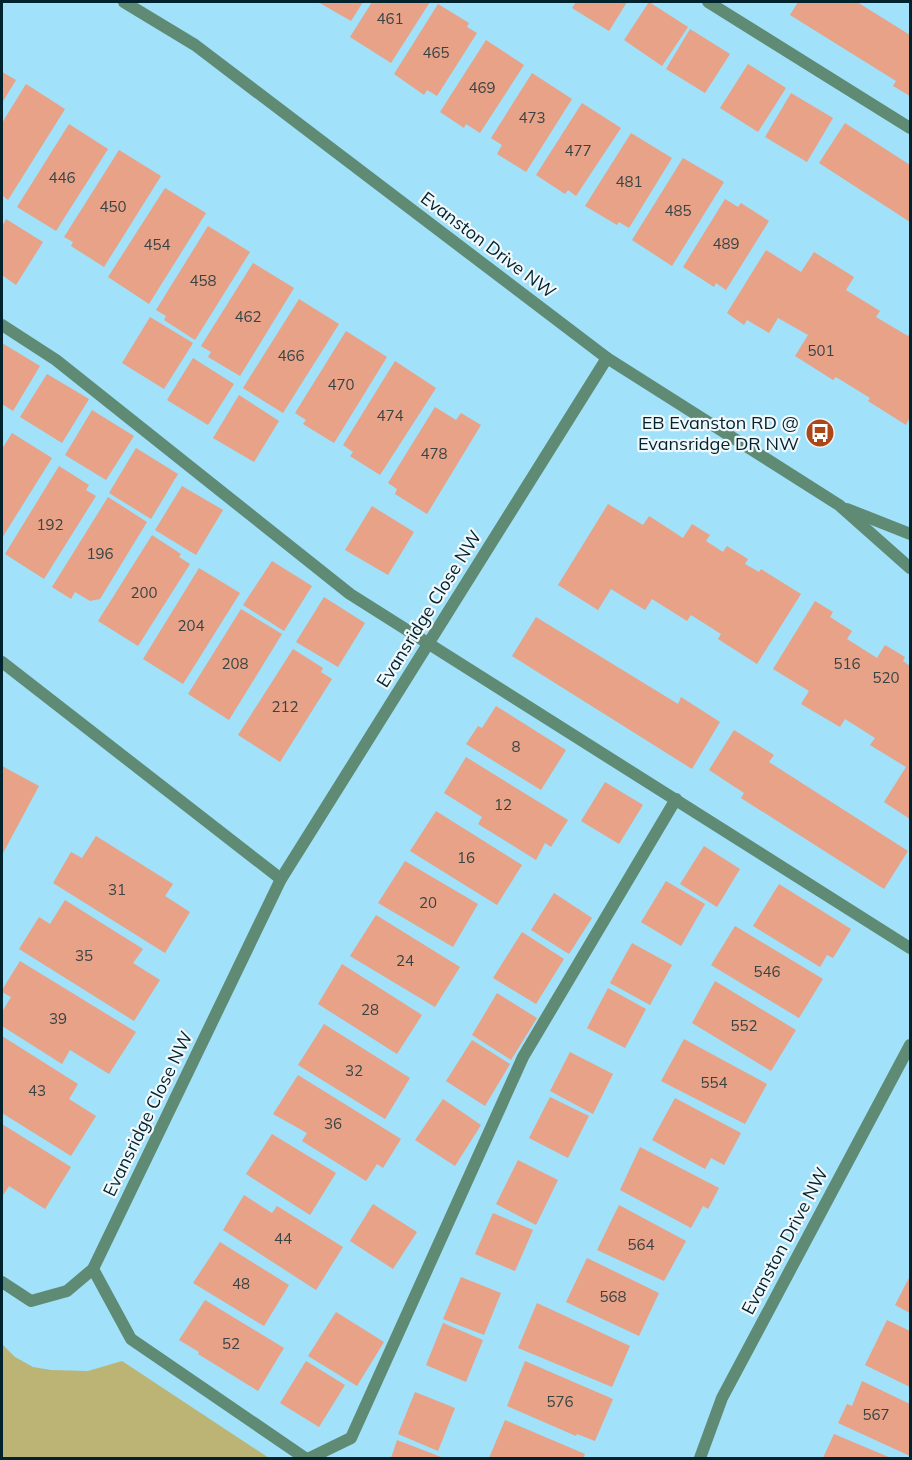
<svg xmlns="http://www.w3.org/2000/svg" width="912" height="1460" font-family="Mulish,sans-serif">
	<rect width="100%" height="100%" fill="#a1e1f9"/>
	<!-- green -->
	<polygon fill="#bbb475" points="2,1344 15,1357 33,1367 51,1370 88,1371 122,1361 269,1458 2,1458"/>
	<!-- building -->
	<g fill="#e7a287">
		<polygon points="318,2 363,2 351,21"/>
		<polygon points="372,2 430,2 391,63 350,37"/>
		<polygon points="576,2 627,2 609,31 572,8"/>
		<polygon points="649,2 688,27 662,66 624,40"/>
		<polygon points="798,2 857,2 910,35 910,96 893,86 896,81 790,15"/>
		<polygon points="438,4 469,23 467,27 477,33 437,96 427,90 424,95 394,74"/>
		<polygon points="690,29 730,54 705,93 666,69"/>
		<polygon points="486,40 524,65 480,133 466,124 464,128 440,112"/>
		<polygon points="748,64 786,88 758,132 720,108"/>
		<polygon points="2,72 16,80 2,103"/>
		<polygon points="532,73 572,99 526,172 497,154 502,145 491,138"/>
		<polygon points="26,84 65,109 8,200 2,195 2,123"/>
		<polygon points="791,93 833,118 807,162 765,137"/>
		<polygon points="582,103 621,128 576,196 568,190 565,194 536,175"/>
		<polygon points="845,123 910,165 910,222 819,163"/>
		<polygon points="69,124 108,149 56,231 17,207"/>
		<polygon points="631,133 672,158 629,228 619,222 617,225 585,206"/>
		<polygon points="119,150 161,176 104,267 71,246 73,242 64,237"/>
		<polygon points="683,158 724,182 672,266 632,240"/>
		<polygon points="165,188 206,213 149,304 108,277"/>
		<polygon points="725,199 738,207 741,203 769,221 726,290 716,283 714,287 683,267"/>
		<polygon points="6,219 43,242 16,285 2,275 2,227"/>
		<polygon points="208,226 250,252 195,340 164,320 166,316 156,310"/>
		<polygon points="766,250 801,272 814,252 854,277 846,290 880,311 876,317 908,336 910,332 910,417 906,425 868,401 870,398 836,377 833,380 795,356 808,335 778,318 769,333 747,320 744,325 727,313"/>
		<polygon points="253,263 294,288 240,376 208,357 211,352 201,346"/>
		<polygon points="299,299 339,324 283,413 243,388"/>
		<polygon points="150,317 193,343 164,389 122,363"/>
		<polygon points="346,331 387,357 334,443 303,424 306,420 295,413"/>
		<polygon points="2,343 40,366 13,411 2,404"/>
		<polygon points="193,358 234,384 208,425 167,400"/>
		<polygon points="395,361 436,388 380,475 350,456 353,452 343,445"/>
		<polygon points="47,374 89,399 62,443 20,417"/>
		<polygon points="239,395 279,421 254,462 213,438"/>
		<polygon points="435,407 456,420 461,413 481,425 427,514 395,494 397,489 388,483"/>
		<polygon points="92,410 134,436 106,480 65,455"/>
		<polygon points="12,433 52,458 2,538 2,449"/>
		<polygon points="136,448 178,474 151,519 109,493"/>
		<polygon points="59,466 89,485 86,490 96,496 44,579 5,554"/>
		<polygon points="182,486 223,510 196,555 155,530"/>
		<polygon points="108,497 147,522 100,599 90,601 75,592 71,599 52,587"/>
		<polygon points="608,504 643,525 649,516 683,538 692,524 710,535 706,541 723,552 727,546 748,559 745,564 759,572 761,569 801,594 757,664 718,639 721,634 691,615 687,621 652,599 645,610 611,589 598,610 558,585"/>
		<polygon points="372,506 414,532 388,575 345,550"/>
		<polygon points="152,535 181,554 179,557 190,564 138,646 98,621"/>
		<polygon points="272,561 312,586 284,631 243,605"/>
		<polygon points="199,568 240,593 183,684 143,659"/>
		<polygon points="324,597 365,623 338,667 296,642"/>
		<polygon points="815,601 833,612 830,617 852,631 847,639 877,658 885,645 905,657 903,661 910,666 910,819 884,802 906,767 870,745 875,738 845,719 840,727 801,704 809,691 773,669"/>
		<polygon points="241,609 282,634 229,720 188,694"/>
		<polygon points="536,617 678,704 681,697 720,722 692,769 512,656"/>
		<polygon points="293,649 323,668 321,672 332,679 280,762 238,735"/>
		<polygon points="496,706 566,750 541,790 466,744 478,726 482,728"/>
		<polygon points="734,730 774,755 769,762 908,851 884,889 741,798 744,793 709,770"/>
		<polygon points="466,757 568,820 551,847 545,843 536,860 478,824 482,817 444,793"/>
		<polygon points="2,766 39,786 2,855"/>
		<polygon points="605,782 643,805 619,844 581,821"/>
		<polygon points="436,811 522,865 497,905 410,851"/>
		<polygon points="96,836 173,884 165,896 190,912 165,953 53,883 71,852 82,858"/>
		<polygon points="704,846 740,869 717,907 680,884"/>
		<polygon points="405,861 478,904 453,947 378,903"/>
		<polygon points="666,881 705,904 681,946 641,922"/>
		<polygon points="779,884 851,929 833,958 827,955 820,967 753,926"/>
		<polygon points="554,893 592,918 569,954 531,930"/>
		<polygon points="65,900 143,949 133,963 160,980 134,1021 19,949 39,917 50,924"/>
		<polygon points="376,915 460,967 435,1007 350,956"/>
		<polygon points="735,926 823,979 799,1018 711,965"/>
		<polygon points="522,932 564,959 536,1004 493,978"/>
		<polygon points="632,943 672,965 650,1005 610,983"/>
		<polygon points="20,961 136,1032 109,1074 70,1050 62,1064 2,1026 2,1012 11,997 2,992 2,990"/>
		<polygon points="342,964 422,1015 397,1054 318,1004"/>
		<polygon points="715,981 796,1030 771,1071 692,1023"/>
		<polygon points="608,988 646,1009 625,1048 587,1028"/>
		<polygon points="497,993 537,1018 511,1060 472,1035"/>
		<polygon points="324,1024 410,1078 385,1119 298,1065"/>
		<polygon points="2,1036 78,1084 69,1099 96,1116 71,1156 2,1113"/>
		<polygon points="684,1039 767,1084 745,1124 661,1081"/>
		<polygon points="472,1040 510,1064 485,1106 446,1081"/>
		<polygon points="570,1052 613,1074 593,1114 550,1091"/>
		<polygon points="298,1075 401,1139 383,1168 377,1164 366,1181 302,1141 307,1133 273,1114"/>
		<polygon points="550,1097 589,1116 568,1158 529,1138"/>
		<polygon points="675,1098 741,1133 724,1165 711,1158 705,1169 652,1140"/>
		<polygon points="443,1099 481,1125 455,1166 415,1140"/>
		<polygon points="2,1124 71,1167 45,1209 9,1186 2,1197"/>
		<polygon points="272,1134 336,1173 310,1215 246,1174"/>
		<polygon points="640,1147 719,1188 708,1209 703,1206 691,1228 620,1190"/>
		<polygon points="518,1160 558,1180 536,1225 496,1204"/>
		<polygon points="244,1195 272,1213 277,1206 343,1247 316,1290 223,1230"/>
		<polygon points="373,1204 417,1232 393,1269 350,1241"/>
		<polygon points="619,1205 686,1241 664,1281 597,1250"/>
		<polygon points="493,1213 533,1230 515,1271 475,1254"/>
		<polygon points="220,1242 289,1285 264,1326 193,1283"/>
		<polygon points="587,1258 659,1293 639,1336 566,1302"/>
		<polygon points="910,1276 910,1313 895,1305"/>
		<polygon points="461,1277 501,1293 484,1335 443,1319"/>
		<polygon points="205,1300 284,1348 258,1391 198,1354 199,1352 179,1340"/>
		<polygon points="537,1303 630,1346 612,1387 518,1348"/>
		<polygon points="336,1312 384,1342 357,1386 308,1356"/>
		<polygon points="887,1320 910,1331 910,1387 865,1365"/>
		<polygon points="443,1323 483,1340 466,1382 426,1365"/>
		<polygon points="306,1361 345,1385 319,1427 280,1403"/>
		<polygon points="525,1361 613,1399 595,1441 577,1434 576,1436 507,1406"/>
		<polygon points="862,1381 910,1404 910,1456 838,1423 847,1404 852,1406"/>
		<polygon points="415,1392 455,1408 438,1451 398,1434"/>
		<polygon points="505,1420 585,1454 583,1458 489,1458"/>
		<polygon points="834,1434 891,1458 823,1458"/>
		<polygon points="397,1440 441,1457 440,1458 391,1458"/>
	</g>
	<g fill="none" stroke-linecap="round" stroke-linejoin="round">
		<!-- service -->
		<g stroke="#5f8a74" stroke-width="12">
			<polyline points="708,2 910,128"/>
			<polyline points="2,325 56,360 350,594 910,948"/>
			<polyline points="93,1269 131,1339 305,1458"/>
			<polyline points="310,1458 351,1438 523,1057 676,799"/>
		</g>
		<!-- minor -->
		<g stroke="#5f8a74" stroke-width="12">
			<polyline points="2,662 281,879"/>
			<polyline points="2,1282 31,1301 67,1291 93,1269 281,879 607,358"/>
		</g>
		<!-- tertiary -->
		<g stroke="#5f8a74" stroke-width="12">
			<polyline points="124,2 195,45 607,358 839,505 910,568"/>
			<polyline points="847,509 910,534"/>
			<polyline points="700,1458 722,1398 910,1045"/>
		</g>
	</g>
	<!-- icons -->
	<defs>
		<g id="bus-disc" transform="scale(1.5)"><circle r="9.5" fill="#ac4717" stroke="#f1f8fb"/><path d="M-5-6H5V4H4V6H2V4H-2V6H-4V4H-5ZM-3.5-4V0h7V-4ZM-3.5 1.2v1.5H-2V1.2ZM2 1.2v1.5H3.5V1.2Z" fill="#fff"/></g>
	</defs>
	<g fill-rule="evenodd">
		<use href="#bus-disc" x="820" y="433"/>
	</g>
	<g text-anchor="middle" stroke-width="4.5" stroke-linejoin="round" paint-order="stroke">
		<!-- number labels -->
		<g font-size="15" fill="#3a4344">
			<text x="390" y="24">461</text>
			<text x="436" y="58">465</text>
			<text x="482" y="93">469</text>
			<text x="532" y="123">473</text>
			<text x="578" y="156">477</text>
			<text x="62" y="183">446</text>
			<text x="629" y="187">481</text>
			<text x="113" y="212">450</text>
			<text x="678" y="216">485</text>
			<text x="726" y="249">489</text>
			<text x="157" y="250">454</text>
			<text x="203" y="286">458</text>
			<text x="248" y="322">462</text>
			<text x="821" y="356">501</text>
			<text x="291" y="361">466</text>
			<text x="341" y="390">470</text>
			<text x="390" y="421">474</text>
			<text x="434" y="459">478</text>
			<text x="50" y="530">192</text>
			<text x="100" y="559">196</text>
			<text x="144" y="598">200</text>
			<text x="191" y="631">204</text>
			<text x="235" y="669">208</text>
			<text x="847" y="669">516</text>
			<text x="886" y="683">520</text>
			<text x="285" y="712">212</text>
			<text x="516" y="752">8</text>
			<text x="503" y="810">12</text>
			<text x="466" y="863">16</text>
			<text x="117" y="895">31</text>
			<text x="428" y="908">20</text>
			<text x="84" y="961">35</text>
			<text x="405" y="966">24</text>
			<text x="767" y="977">546</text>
			<text x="370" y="1015">28</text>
			<text x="58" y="1024">39</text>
			<text x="744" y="1031">552</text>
			<text x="354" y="1076">32</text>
			<text x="714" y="1088">554</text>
			<text x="37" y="1096">43</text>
			<text x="333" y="1129">36</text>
			<text x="283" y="1244">44</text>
			<text x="641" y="1250">564</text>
			<text x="241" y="1289">48</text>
			<text x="613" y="1302">568</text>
			<text x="231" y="1349">52</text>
			<text x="560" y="1407">576</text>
			<text x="876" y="1420">567</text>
		</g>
		<!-- street labels -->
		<g font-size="18" fill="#00232e" stroke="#f1f8fb">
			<text transform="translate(488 245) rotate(37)" y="6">Evanston Drive NW</text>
			<text transform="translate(429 609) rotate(-58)" y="6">Evansridge Close NW</text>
			<text transform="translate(148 1114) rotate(-64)" y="6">Evansridge Close NW</text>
			<text transform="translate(785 1241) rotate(-62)" y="6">Evanston Drive NW</text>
		</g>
		<!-- poi labels -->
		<g font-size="18" fill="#00232e" stroke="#f1f8fb" text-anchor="end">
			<text x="799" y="429">EB Evanston RD @<tspan x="799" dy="21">Evansridge DR NW</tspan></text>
		</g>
	</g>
	<!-- border -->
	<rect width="912" height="1460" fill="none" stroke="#00232e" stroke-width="6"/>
</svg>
